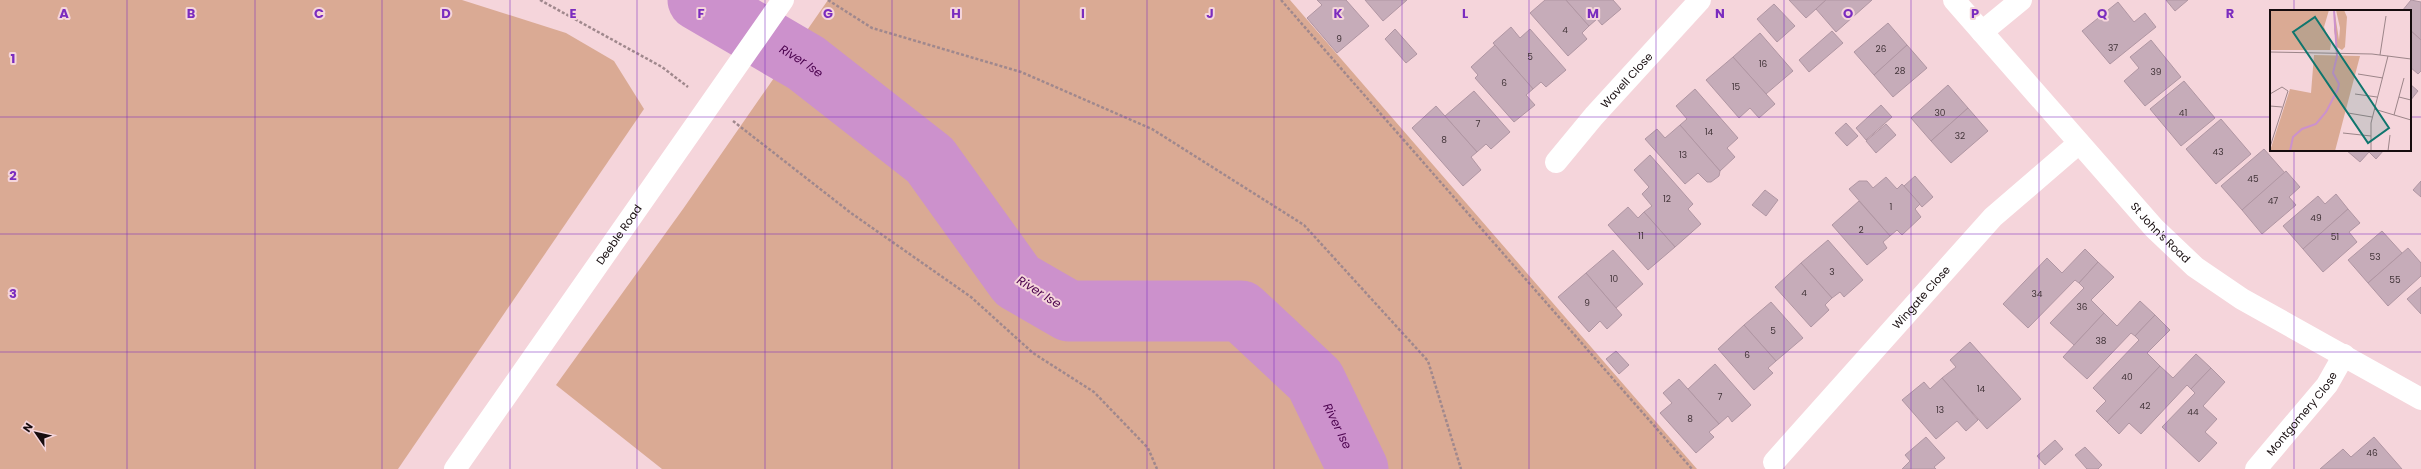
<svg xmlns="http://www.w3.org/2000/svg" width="2421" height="469" font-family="Poppins,sans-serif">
	<rect width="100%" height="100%" fill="#f5d5db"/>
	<!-- green -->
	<g fill="#daaa94">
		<polygon points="0,0 462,0 566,33 614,61 644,109 398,469 0,469"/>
		<polygon points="828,0 1290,0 1697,469 662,469 556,385 683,209"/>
	</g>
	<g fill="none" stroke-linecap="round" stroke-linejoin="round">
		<!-- river -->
		<path stroke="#cc91cc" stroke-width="61" id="s1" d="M698,0L806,63L930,160L1017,281L1069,311H1241L1315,380L1358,469"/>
	</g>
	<!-- building -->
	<g fill="#c6acb9" stroke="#b096a3">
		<polygon points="1317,0 1346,0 1369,26 1337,53 1307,18 1322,5"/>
		<polygon points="1365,0 1407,0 1383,21"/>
		<polygon points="1545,0 1566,0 1589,26 1582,33 1587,39 1568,56 1530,13"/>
		<polygon points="1566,0 1613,0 1621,9 1602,25 1597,19 1589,26"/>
		<polygon points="1789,0 1826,0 1806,18"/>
		<polygon points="1826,0 1872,0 1836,32 1816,9"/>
		<polygon points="2166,0 2188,0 2175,11"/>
		<polygon points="2411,0 2421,2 2421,40 2410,30 2410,11 2402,11"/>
		<polygon points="2118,2 2134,22 2145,13 2156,27 2110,64 2082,31"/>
		<polygon points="1774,4 1795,26 1777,42 1757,19"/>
		<polygon points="1888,23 1907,45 1874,75 1854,52"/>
		<polygon points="1511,27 1520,38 1530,29 1566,70 1546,87 1541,82 1533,89 1493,43"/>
		<polygon points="1395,29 1417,54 1406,63 1385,39"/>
		<polygon points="2410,30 2421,40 2421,71 2418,74 2410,67"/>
		<polygon points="1832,31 1843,43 1809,72 1799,60"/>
		<polygon points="1760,33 1793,71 1766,94 1733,57"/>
		<polygon points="2151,40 2181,77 2145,106 2124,81 2139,68 2130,57"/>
		<polygon points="1495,45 1533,89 1526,95 1535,105 1514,122 1475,78 1478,75 1471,67"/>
		<polygon points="1907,45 1927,68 1893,97 1874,75"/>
		<polygon points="1733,57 1775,104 1759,118 1750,108 1739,118 1706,80"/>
		<polygon points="2184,81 2215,118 2181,146 2150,109"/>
		<polygon points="2410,84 2418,91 2410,101"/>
		<polygon points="1948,85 1968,108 1931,141 1911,118"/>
		<polygon points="1695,89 1738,138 1727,148 1735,157 1720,171 1680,125 1687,119 1676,106"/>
		<polygon points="1474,91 1510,132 1491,149 1486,144 1477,152 1445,116"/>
		<polygon points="1881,105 1892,117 1866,140 1856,128"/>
		<polygon points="1436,106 1477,152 1471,157 1481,170 1463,186 1412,128"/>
		<polygon points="1968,108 1988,131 1951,163 1931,141"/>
		<polygon points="2221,119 2251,154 2216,184 2186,149"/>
		<polygon points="1846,123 1858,136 1847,146 1835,133"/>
		<polygon points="1886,124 1896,135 1876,153 1866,141"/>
		<polygon points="1680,125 1720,171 1719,176 1711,182 1707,182 1698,173 1685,184 1645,139 1657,129 1665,138"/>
		<polygon points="2264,149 2285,173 2242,210 2221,186"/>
		<polygon points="2346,150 2384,150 2376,159 2369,152 2360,162"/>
		<polygon points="1650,155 1693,204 1688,209 1701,224 1675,247 1644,212 1652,206 1642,194 1649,187 1634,170"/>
		<polygon points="2286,171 2300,187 2289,197 2296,205 2262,234 2242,210"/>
		<polygon points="1915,176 1933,197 1922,207 1904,186"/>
		<polygon points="1886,177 1897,189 1902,184 1920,204 1915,209 1921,217 1902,235 1897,230 1890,236 1849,189 1859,181 1867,181 1873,188"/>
		<polygon points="2421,181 2421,197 2413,190"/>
		<polygon points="1765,190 1778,200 1766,216 1752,205"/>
		<polygon points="2336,194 2348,209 2303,249 2283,226 2318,196 2325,204"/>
		<polygon points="1859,201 1890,236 1883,242 1887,248 1867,265 1832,225"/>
		<polygon points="1628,207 1638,218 1644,212 1675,247 1648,270 1608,225"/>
		<polygon points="2348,209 2360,223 2349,232 2357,242 2323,272 2303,249"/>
		<polygon points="2382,231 2402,253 2368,283 2348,260"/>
		<polygon points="1828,240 1863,280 1844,297 1840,292 1832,298 1801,263"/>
		<polygon points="2408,248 2421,263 2421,276 2388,306 2368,283"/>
		<polygon points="2085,249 2098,262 2079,283 2075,280 2028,328 2003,304 2047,258 2062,273"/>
		<polygon points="1613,250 1643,284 1616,308 1586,273"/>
		<polygon points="2098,262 2114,277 2091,300 2104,313 2074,345 2050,323 2084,288 2079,283"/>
		<polygon points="1801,263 1832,298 1825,305 1829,310 1811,327 1775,287"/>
		<polygon points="1586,273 1622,315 1607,329 1600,321 1589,332 1558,297"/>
		<polygon points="2421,287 2421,314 2407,299"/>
		<polygon points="2140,301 2155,315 2135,336 2131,333 2087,379 2063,357 2104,313 2117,326"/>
		<polygon points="1771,302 1803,338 1776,361 1744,325"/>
		<polygon points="2155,315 2170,330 2147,353 2160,366 2107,422 2096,411 2106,401 2093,388 2139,340 2135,336"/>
		<polygon points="1744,325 1776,361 1768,368 1773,373 1754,390 1718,349"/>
		<polygon points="1970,342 2021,399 1987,429 1942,378 1956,367 1950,360"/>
		<polygon points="1616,351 1629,365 1619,374 1606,359"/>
		<polygon points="2196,354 2211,368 2191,389 2187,385 2141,434 2129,423 2119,434 2107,422 2160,366 2173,378"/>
		<polygon points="1715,364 1751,405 1732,422 1728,416 1719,424 1688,389"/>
		<polygon points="2211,368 2225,382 2203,406 2217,419 2205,432 2217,443 2199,462 2162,427 2195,393 2191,389"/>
		<polygon points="1942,378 1978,420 1966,431 1957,421 1936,439 1902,400 1924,382 1930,389"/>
		<polygon points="1679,379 1719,424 1709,432 1714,437 1696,453 1660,413 1672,403 1663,393"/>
		<polygon points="1926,437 1945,458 1934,467 1936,469 1902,469 1910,461 1905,455"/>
		<polygon points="2374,437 2402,469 2320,469 2343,449 2351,457"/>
		<polygon points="2055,440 2063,449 2045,465 2037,456"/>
		<polygon points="2085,447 2102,465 2098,469 2087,469 2075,455"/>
	</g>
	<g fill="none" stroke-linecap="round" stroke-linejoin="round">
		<!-- path -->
		<g stroke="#a0888d" stroke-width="2.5" stroke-dasharray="3 2" stroke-linecap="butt">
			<polyline points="540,0 662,67 688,87"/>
			<polyline points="828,0 872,28 1021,72 1152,129 1304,225 1428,361 1461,469"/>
			<polyline points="1281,0 1692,469"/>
			<polyline points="733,121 851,213 971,297 1033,353 1094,392 1148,448 1157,469"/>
		</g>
		<!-- minor -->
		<g stroke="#fff" stroke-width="22">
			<path id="s2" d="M1954,0L2154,228L2195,267L2242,299L2421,399"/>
			<polyline points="1982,32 2021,0"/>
			<path id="s3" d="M1556,162L1594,116L1700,0"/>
			<path id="s4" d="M1774,462L1993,217L2079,143"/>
			<path id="s5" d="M2256,469L2327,385L2344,355"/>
		</g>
		<!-- tertiary -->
		<path stroke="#fff" stroke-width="22" id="s6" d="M455,469L783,0"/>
	</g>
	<!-- grid -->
	<path fill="none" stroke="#7b2cbf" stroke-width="1" stroke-opacity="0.55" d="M127,0V469M255,0V469M382,0V469M510,0V469M637,0V469M765,0V469M892,0V469M1019,0V469M1147,0V469M1274,0V469M1402,0V469M1529,0V469M1656,0V469M1784,0V469M1911,0V469M2039,0V469M2166,0V469M2294,0V11M0,117H2271M2410,117H2421M2294,150V469M0,234H2421M0,352H2421"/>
	<g text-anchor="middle" stroke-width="4" stroke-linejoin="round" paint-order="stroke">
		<!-- number labels -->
		<g font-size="9" fill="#423439">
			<text x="1565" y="33">4</text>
			<text x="1339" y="42">9</text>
			<text x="2113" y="51">37</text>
			<text x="1881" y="52">26</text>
			<text x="1530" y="60">5</text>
			<text x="1763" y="67">16</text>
			<text x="1900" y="74">28</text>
			<text x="2156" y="75">39</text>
			<text x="1504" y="86">6</text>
			<text x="1736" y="90">15</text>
			<text x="1940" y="116">30</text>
			<text x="2183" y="116">41</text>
			<text x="1478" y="127">7</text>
			<text x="1709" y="135">14</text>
			<text x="1960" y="139">32</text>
			<text x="1444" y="143">8</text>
			<text x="2218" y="155">43</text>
			<text x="1683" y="158">13</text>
			<text x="2253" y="182">45</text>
			<text x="1667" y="202">12</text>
			<text x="2273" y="204">47</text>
			<text x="1891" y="210">1</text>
			<text x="2316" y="221">49</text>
			<text x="1861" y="233">2</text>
			<text x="1641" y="239">11</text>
			<text x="2335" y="240">51</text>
			<text x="2375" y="260">53</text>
			<text x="1832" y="275">3</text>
			<text x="1614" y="282">10</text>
			<text x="2395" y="283">55</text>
			<text x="1804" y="296">4</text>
			<text x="2037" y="297">34</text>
			<text x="1587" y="306">9</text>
			<text x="2082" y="310">36</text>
			<text x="1773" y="334">5</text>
			<text x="2101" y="344">38</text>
			<text x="1747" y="358">6</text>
			<text x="2127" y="380">40</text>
			<text x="1981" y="392">14</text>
			<text x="1720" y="400">7</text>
			<text x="2145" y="409">42</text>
			<text x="1940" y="413">13</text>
			<text x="2193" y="415">44</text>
			<text x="1690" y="422">8</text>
			<text x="2372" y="456">46</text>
		</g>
		<!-- street labels -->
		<g font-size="11" fill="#160c0e" stroke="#f5d5db">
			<text dy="4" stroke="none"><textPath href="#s3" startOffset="108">Wavell Close</textPath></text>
			<text dy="4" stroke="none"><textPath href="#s2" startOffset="311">St John's Road</textPath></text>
			<text dy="4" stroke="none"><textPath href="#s6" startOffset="286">Deeble Road</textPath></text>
			<text dy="4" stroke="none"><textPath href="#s4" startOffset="221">Wingate Close</textPath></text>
			<text dy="4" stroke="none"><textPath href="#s5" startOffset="72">Montgomery Close</textPath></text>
		</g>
		<!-- water labels -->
		<g font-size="12" font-style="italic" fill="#4a004d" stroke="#f5d5db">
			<text dy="4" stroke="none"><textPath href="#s1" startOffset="120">River Ise</textPath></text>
			<text transform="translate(1039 292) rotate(32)" y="4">River Ise</text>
			<text dy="4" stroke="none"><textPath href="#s1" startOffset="816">River Ise</textPath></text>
		</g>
	</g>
	<!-- overview -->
	<g transform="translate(2270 10)">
		<rect width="141" height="141" fill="#f5d5db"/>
		<path d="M0,0H59L54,17L61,34L60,40H0ZM66,0H74L77,7L75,37L72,40L67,37L64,20L65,4L69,30L70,18ZM44,45L90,46L65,141H0L20,79L41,83Z" fill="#daaa94"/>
		<path fill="none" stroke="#cc91cc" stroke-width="2" d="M20,141L23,127L32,119L46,114L56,102L68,79L69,74L63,63L67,46L64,0"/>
		<path fill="none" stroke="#9c8589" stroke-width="1" d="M0,42L102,44L141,49M110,45L116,6M88,64L113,68M0,84L12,77L18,81L0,137M85,84L107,87M129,87L141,90M0,96L12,97M104,99L141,110M78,103L102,107M124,105L134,68M73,123L101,126M101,141V113L118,46M118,141L120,125"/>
		<path fill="#0f766e" fill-opacity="0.15" stroke="#0f766e" stroke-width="2" d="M45,7L119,118L98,133L23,22Z"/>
		<rect width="141" height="141" fill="none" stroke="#160c0e" stroke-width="2"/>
	</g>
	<g font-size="13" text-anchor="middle" font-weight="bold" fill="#7b2cbf" stroke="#f5d5db" stroke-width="4" stroke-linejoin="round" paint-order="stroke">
		<text x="64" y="18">A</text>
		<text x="191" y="18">B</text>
		<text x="319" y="18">C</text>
		<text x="446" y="18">D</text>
		<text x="573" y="18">E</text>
		<text x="701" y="18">F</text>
		<text x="828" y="18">G</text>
		<text x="956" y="18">H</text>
		<text x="1083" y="18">I</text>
		<text x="1210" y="18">J</text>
		<text x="1338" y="18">K</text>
		<text x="1465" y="18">L</text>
		<text x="1593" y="18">M</text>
		<text x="1720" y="18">N</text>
		<text x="1848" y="18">O</text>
		<text x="1975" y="18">P</text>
		<text x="2102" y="18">Q</text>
		<text x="2230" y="18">R</text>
		<text x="13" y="63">1</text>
		<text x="13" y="180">2</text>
		<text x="13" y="298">3</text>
	</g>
	<!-- north arrow -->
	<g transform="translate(36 433) rotate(304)" stroke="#f5d5db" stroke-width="3" paint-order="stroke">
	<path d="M0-3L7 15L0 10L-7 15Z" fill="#160c0e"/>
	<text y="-6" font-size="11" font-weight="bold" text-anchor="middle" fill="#160c0e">N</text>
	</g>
</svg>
